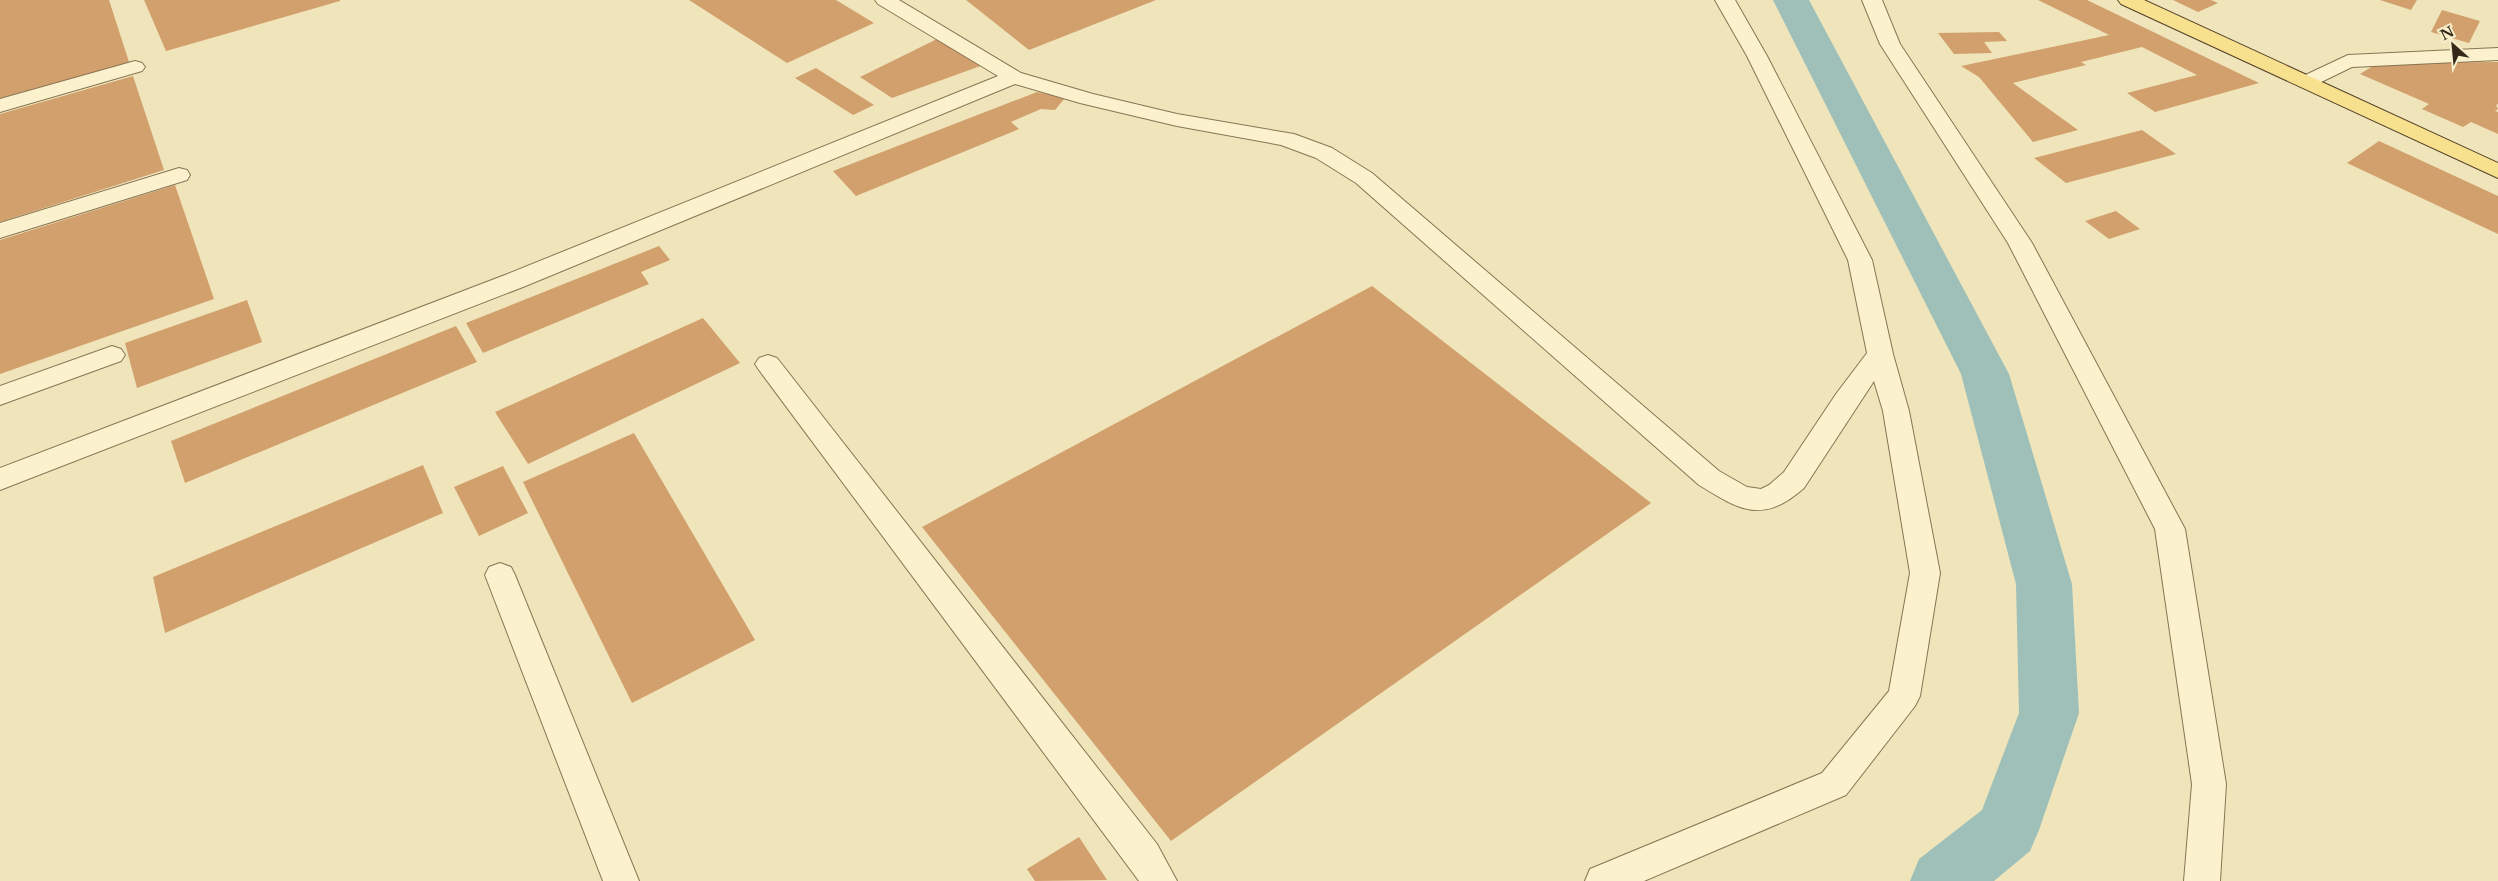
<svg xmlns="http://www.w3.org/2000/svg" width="2498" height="881" font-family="'Libre Baskerville',serif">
	<rect width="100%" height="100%" fill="#f0e5ba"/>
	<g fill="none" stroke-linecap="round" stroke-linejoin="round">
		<!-- canal -->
		<polygon fill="#9fc0b9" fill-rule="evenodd" points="1773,0 1809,0 2009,374 2072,584 2079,713 2039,830 2030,851 1994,881 1910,881 1919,859 1982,810 2019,713 2016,584 1961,374"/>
	</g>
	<!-- building -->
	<g fill="#d1a06d">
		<polygon points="0,0 109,0 130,65 0,101"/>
		<polygon points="144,0 340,0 340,1 166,51"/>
		<polygon points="689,0 836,0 874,23 787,63"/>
		<polygon points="966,0 1156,0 1029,50"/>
		<polygon points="2038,0 2087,0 2259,83 2155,112 2127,93 2197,75 2142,47 2081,62 2086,65 2013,83 2078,130 2033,142 1979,77 1961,66 2109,35"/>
		<polygon points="2173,0 2211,0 2218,3 2198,12"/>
		<polygon points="2380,0 2417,0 2411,10"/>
		<polygon points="2442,10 2480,21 2469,43 2431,32"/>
		<polygon points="1999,32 2007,41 1984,42 1992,53 1954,54 1938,33"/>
		<polygon points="939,38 986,64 892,98 860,77"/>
		<polygon points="2498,62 2498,104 2496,105 2498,109 2495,111 2498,112 2498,134 2471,122 2463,127 2422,109 2429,104 2360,74 2378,63"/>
		<polygon points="816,68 874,105 853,115 795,78"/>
		<polygon points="133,76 164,170 0,222 0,114"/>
		<polygon points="1037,92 1065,98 1055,110 1041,109 1011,122 1019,129 856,196 833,171"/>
		<polygon points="2142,130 2176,154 2066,183 2034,158"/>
		<polygon points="2379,141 2498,196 2498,234 2347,163"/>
		<polygon points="175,185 214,299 0,374 0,240"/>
		<polygon points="2116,211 2140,229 2109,239 2085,221"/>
		<polygon points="659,246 670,260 641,272 649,284 483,353 466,323"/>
		<polygon points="1372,286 1651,503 1171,841 922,527"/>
		<polygon points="247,300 262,342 137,388 125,343"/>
		<polygon points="703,318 740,363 528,464 495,412"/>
		<polygon points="456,326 477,362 185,483 171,441"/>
		<polygon points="634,433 755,640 632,703 523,482"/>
		<polygon points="423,465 443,513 165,633 153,577"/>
		<polygon points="503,466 528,513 479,536 454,487"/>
		<polygon points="1079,837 1107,880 1035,881 1027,869"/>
	</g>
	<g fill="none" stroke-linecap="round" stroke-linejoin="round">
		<!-- minor casing -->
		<g stroke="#877454" stroke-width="2">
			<g id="minor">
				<path d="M875,0H899L1021,73L1093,94L1177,114L1294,134L1332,148L1372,173L1719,471L1747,487L1761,489L1769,485L1784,472L1836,394L1867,353L1848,260L1747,56L1715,0H1735L1767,56L1872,260L1893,354L1909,411L1940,573L1920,696L1915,706L1846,795L1644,881H1585L1590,869L1822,773L1889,691L1910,573L1883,411L1874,381L1804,488C1763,524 1741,511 1699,485L1356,183L1316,158L1281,145L1177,126L1080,103L1015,84L523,287L0,490V468L505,275L998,76L878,4Z"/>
				<polygon points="1862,0 1882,0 1900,44 2032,243 2185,529 2226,784 2220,881 2184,881 2192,784 2155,529 2008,243 1880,44"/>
				<polygon points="2498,48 2498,60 2352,67 2313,86 2306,88 2299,86 2296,82 2299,78 2348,55"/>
				<polygon points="135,61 142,63 145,67 142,71 0,112 0,99"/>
				<polygon points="179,168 187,170 190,175 187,180 0,238 0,223"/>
				<polygon points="112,346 121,349 125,355 121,361 0,405 0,386"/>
				<polygon points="768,355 777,358 1157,844 1177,881 1139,881 759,370 755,364 759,358"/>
				<polygon points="500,563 511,567 515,575 639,881 603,881 485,575 489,567"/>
			</g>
		</g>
		<!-- major casing -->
		<g stroke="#544129" stroke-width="2">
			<polygon id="major" points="2118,0 2144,0 2498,163 2498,178 2121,4"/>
		</g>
		<!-- minor -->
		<use href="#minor" fill="#fbf1cd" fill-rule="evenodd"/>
		<!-- major -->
		<use href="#major" fill="#f7e08e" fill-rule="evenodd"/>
	</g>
	<!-- north arrow -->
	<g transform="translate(2453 45) rotate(333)" stroke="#f7eeca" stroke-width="4" paint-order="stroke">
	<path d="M0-4L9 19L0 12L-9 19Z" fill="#352a1a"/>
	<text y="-8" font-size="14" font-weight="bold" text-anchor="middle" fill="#352a1a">N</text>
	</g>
</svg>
